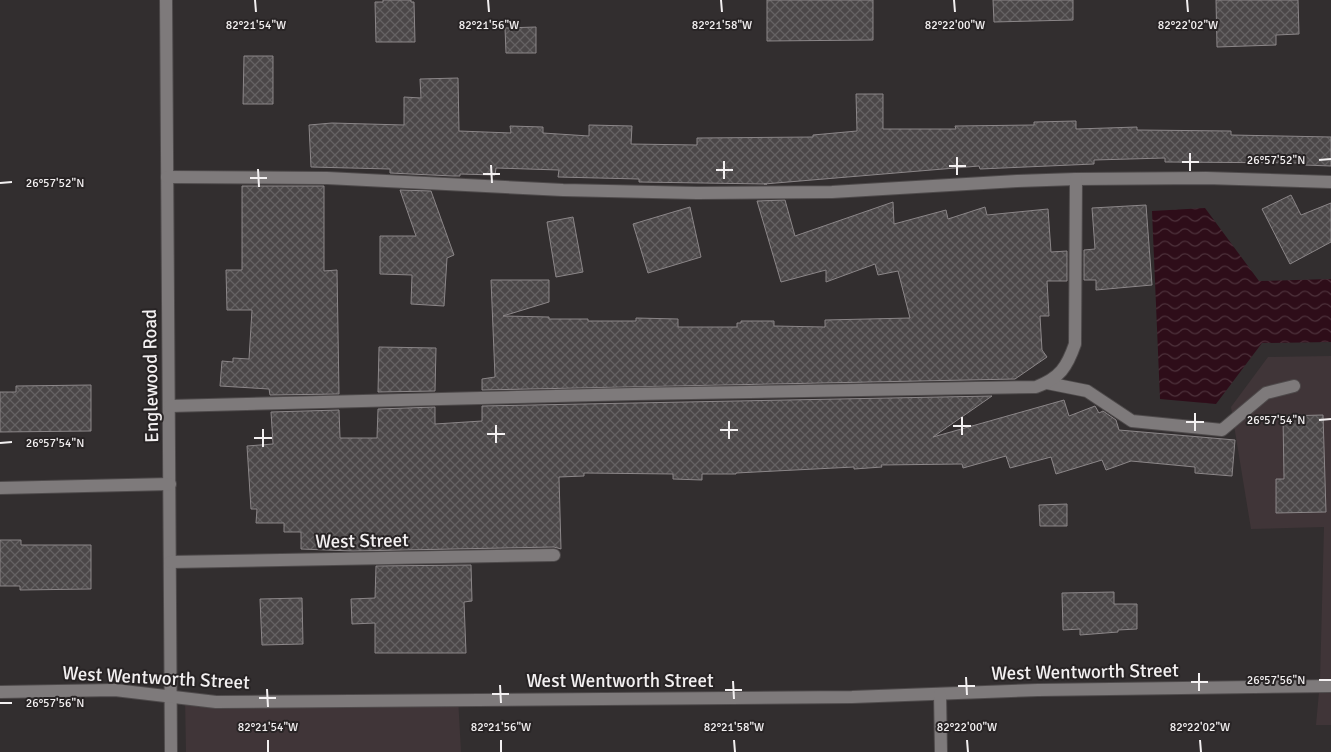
<svg xmlns="http://www.w3.org/2000/svg" width="1331" height="752" font-family="Signika,sans-serif">
	<defs>
		<pattern id="water-waves" width="16" height="10" patternUnits="userSpaceOnUse" patternTransform="scale(1.25)"><rect width="16" height="10" fill="#2e0d19"/><path d="M0 5q4-4 8 0t8 0" fill="none" stroke="#4d313b"/></pattern>
		<pattern id="building-cross-hatch" width="8" height="8" patternUnits="userSpaceOnUse" patternTransform="scale(1.25)"><rect width="8" height="8" fill="#4b4748"/><path d="M0 0l8 8M0 8l8-8" fill="none" stroke="#656263"/></pattern>
	</defs>
	<rect width="100%" height="100%" fill="#322e2f"/>
	<!-- built -->
	<g fill="#403538">
		<polygon points="1331,356 1331,725 1316,725 1320,681 1324,527 1251,529 1231,407 1268,357"/>
		<polygon points="185,695 458,697 461,752 186,752"/>
	</g>
	<!-- water -->
	<polygon fill="url(#water-waves)" points="1205,208 1259,281 1331,279 1331,342 1262,343 1216,404 1160,399 1152,211"/>
	<!-- building -->
	<g fill="url(#building-cross-hatch)" stroke="#8b8688">
		<polygon points="383,0 411,0 411,2 414,2 415,42 376,42 375,2 383,2"/>
		<polygon points="767,0 873,0 873,40 767,41"/>
		<polygon points="993,0 1073,0 1073,20 994,22"/>
		<polygon points="1216,0 1298,0 1299,34 1276,35 1276,45 1217,47"/>
		<polygon points="536,27 536,53 506,53 505,28"/>
		<polygon points="244,56 273,56 273,104 243,104"/>
		<polygon points="458,78 459,131 511,133 510,126 543,127 543,133 589,136 589,125 632,126 631,144 697,145 697,138 813,137 813,135 857,131 856,94 883,94 883,129 956,129 955,126 1034,125 1034,122 1076,121 1076,129 1137,127 1137,130 1231,131 1231,135 1331,137 1331,166 1304,165 1304,163 1165,162 1165,158 1094,160 1094,164 980,169 979,166 764,184 767,184 639,182 639,179 558,177 559,170 496,168 495,175 460,174 460,176 453,176 390,173 390,169 311,167 309,125 332,123 404,125 404,97 421,98 420,79"/>
		<polygon points="242,186 324,186 324,271 337,270 339,394 270,395 269,389 220,386 222,361 233,362 233,358 249,359 252,310 227,310 226,270 242,270"/>
		<polygon points="400,190 431,191 454,255 447,258 444,306 411,304 412,275 380,274 380,236 416,236"/>
		<polygon points="1291,195 1301,215 1331,203 1331,242 1290,264 1262,209"/>
		<polygon points="785,200 795,236 893,202 894,224 946,210 948,219 985,207 987,215 1048,209 1051,252 1067,251 1067,281 1047,281 1049,316 1040,316 1042,350 1047,357 1015,379 482,390 482,379 495,377 491,280 549,280 549,302 503,316 549,317 549,319 588,319 588,321 636,321 636,318 678,319 678,327 737,327 737,323 741,323 741,321 774,321 774,326 825,327 825,320 910,318 898,271 878,275 875,264 826,282 826,270 781,282 757,201"/>
		<polygon points="1146,205 1152,285 1096,290 1096,280 1084,280 1084,250 1095,249 1092,208"/>
		<polygon points="690,207 701,257 648,273 633,224"/>
		<polygon points="573,217 583,272 556,277 547,222"/>
		<polygon points="379,347 436,348 435,391 378,392"/>
		<polygon points="91,385 91,431 0,432 0,392 16,392 16,386"/>
		<polygon points="992,396 933,437 1064,400 1069,416 1095,406 1099,413 1103,411 1116,420 1119,430 1235,440 1232,476 1195,473 1195,467 1131,461 1106,470 1102,460 1056,474 1051,457 1010,468 1006,456 963,468 962,464 881,465 882,467 854,469 854,467 736,473 736,474 702,474 702,480 673,479 673,474 584,473 584,476 559,477 561,549 554,547 353,551 301,549 301,532 284,532 284,523 256,523 257,509 251,509 247,446 273,444 271,412 339,410 340,438 377,438 378,409 435,407 435,424 482,421 482,406"/>
		<polygon points="1323,415 1326,512 1276,513 1276,479 1284,479 1283,416"/>
		<polygon points="1067,504 1067,526 1040,526 1039,505"/>
		<polygon points="0,540 21,540 21,545 91,545 91,589 20,590 20,586 0,586"/>
		<polygon points="471,565 472,601 464,602 466,653 375,653 375,623 352,624 351,599 375,598 376,566"/>
		<polygon points="1114,592 1114,604 1137,604 1137,629 1118,630 1118,632 1080,635 1080,629 1063,630 1062,593"/>
		<polygon points="302,598 303,644 262,645 260,599"/>
	</g>
	<g fill="none" stroke-linecap="round" stroke-linejoin="round">
		<!-- minor casing -->
		<g stroke="#4e4a4b" stroke-width="14">
			<g id="minor">
				<polyline points="166,0 171,752"/>
				<polyline points="167,177 327,178 563,190 697,193 832,192 1017,181 1076,179 1206,178 1331,182"/>
				<polyline points="1047,383 1087,391 1132,421 1222,430 1266,393 1294,386"/>
				<path d="M170,406L634,394L1036,387C1060,378 1067,367 1075,344L1076,179"/>
				<polyline points="0,488 170,484"/>
				<polyline points="170,562 554,555"/>
				<polyline points="0,692 115,690 216,702 852,697 1038,690 1331,686"/>
				<polyline points="940,694 941,752"/>
			</g>
		</g>
		<!-- minor -->
		<use href="#minor" stroke="#7e7a7b" stroke-width="12"/>
	</g>
	<!-- ticks -->
	<path fill="none" stroke="#f3f0f1" stroke-width="2" d="M255,0L256,12M488,0L489,12M721,0L722,12M954,0L955,12M1187,0L1188,12M1190,153V171M957,157V175M1319,160L1331,159M724,161V179M1182,162H1199M491,165L492,183M949,166H966M258,169L259,187M716,170H733M483,174H500M250,178H267M0,183L12,182M1195,413V431M962,417V435M1319,420L1331,419M729,421V439M1186,422H1204M496,425V443M953,426H971M263,429V447M720,430H738M487,434H505M254,438H272M0,443L12,442M1199,673V691M966,677L967,695M1319,680H1331M733,681L734,699M1191,682H1208M500,685L501,703M958,686H975M267,689L268,707M725,690H742M492,694H509M259,698H276M0,703H12M268,740V752M501,740V752M734,740L735,752M967,740L968,752M1200,740L1201,752"/>
	<g text-anchor="middle" stroke-width="4" stroke-linejoin="round" paint-order="stroke">
		<!-- street labels -->
		<g font-size="19" fill="#f3f0f1" stroke="#282425">
			<text transform="translate(150 376) rotate(-91)" y="7">Englewood Road</text>
			<text transform="translate(362 540) rotate(-1)" y="7">West Street</text>
			<text transform="translate(1085 671) rotate(-1)" y="7">West Wentworth Street</text>
			<text transform="translate(156 677) rotate(3)" y="7">West Wentworth Street</text>
			<text x="620" y="687">West Wentworth Street</text>
		</g>
	</g>
	<g font-size="12" text-anchor="middle" fill="#f3f0f1" stroke="#282425" stroke-width="4" stroke-linejoin="round" paint-order="stroke">
		<text x="256" y="29">82°21'54"W</text>
		<text x="489" y="29">82°21'56"W</text>
		<text x="722" y="29">82°21'58"W</text>
		<text x="955" y="29">82°22'00"W</text>
		<text x="1188" y="29">82°22'02"W</text>
		<text x="1276" y="164">26°57'52"N</text>
		<text x="55" y="187">26°57'52"N</text>
		<text x="1276" y="424">26°57'54"N</text>
		<text x="55" y="447">26°57'54"N</text>
		<text x="1276" y="684">26°57'56"N</text>
		<text x="55" y="707">26°57'56"N</text>
		<text x="268" y="731">82°21'54"W</text>
		<text x="501" y="731">82°21'56"W</text>
		<text x="734" y="731">82°21'58"W</text>
		<text x="967" y="731">82°22'00"W</text>
		<text x="1200" y="731">82°22'02"W</text>
	</g>
</svg>
